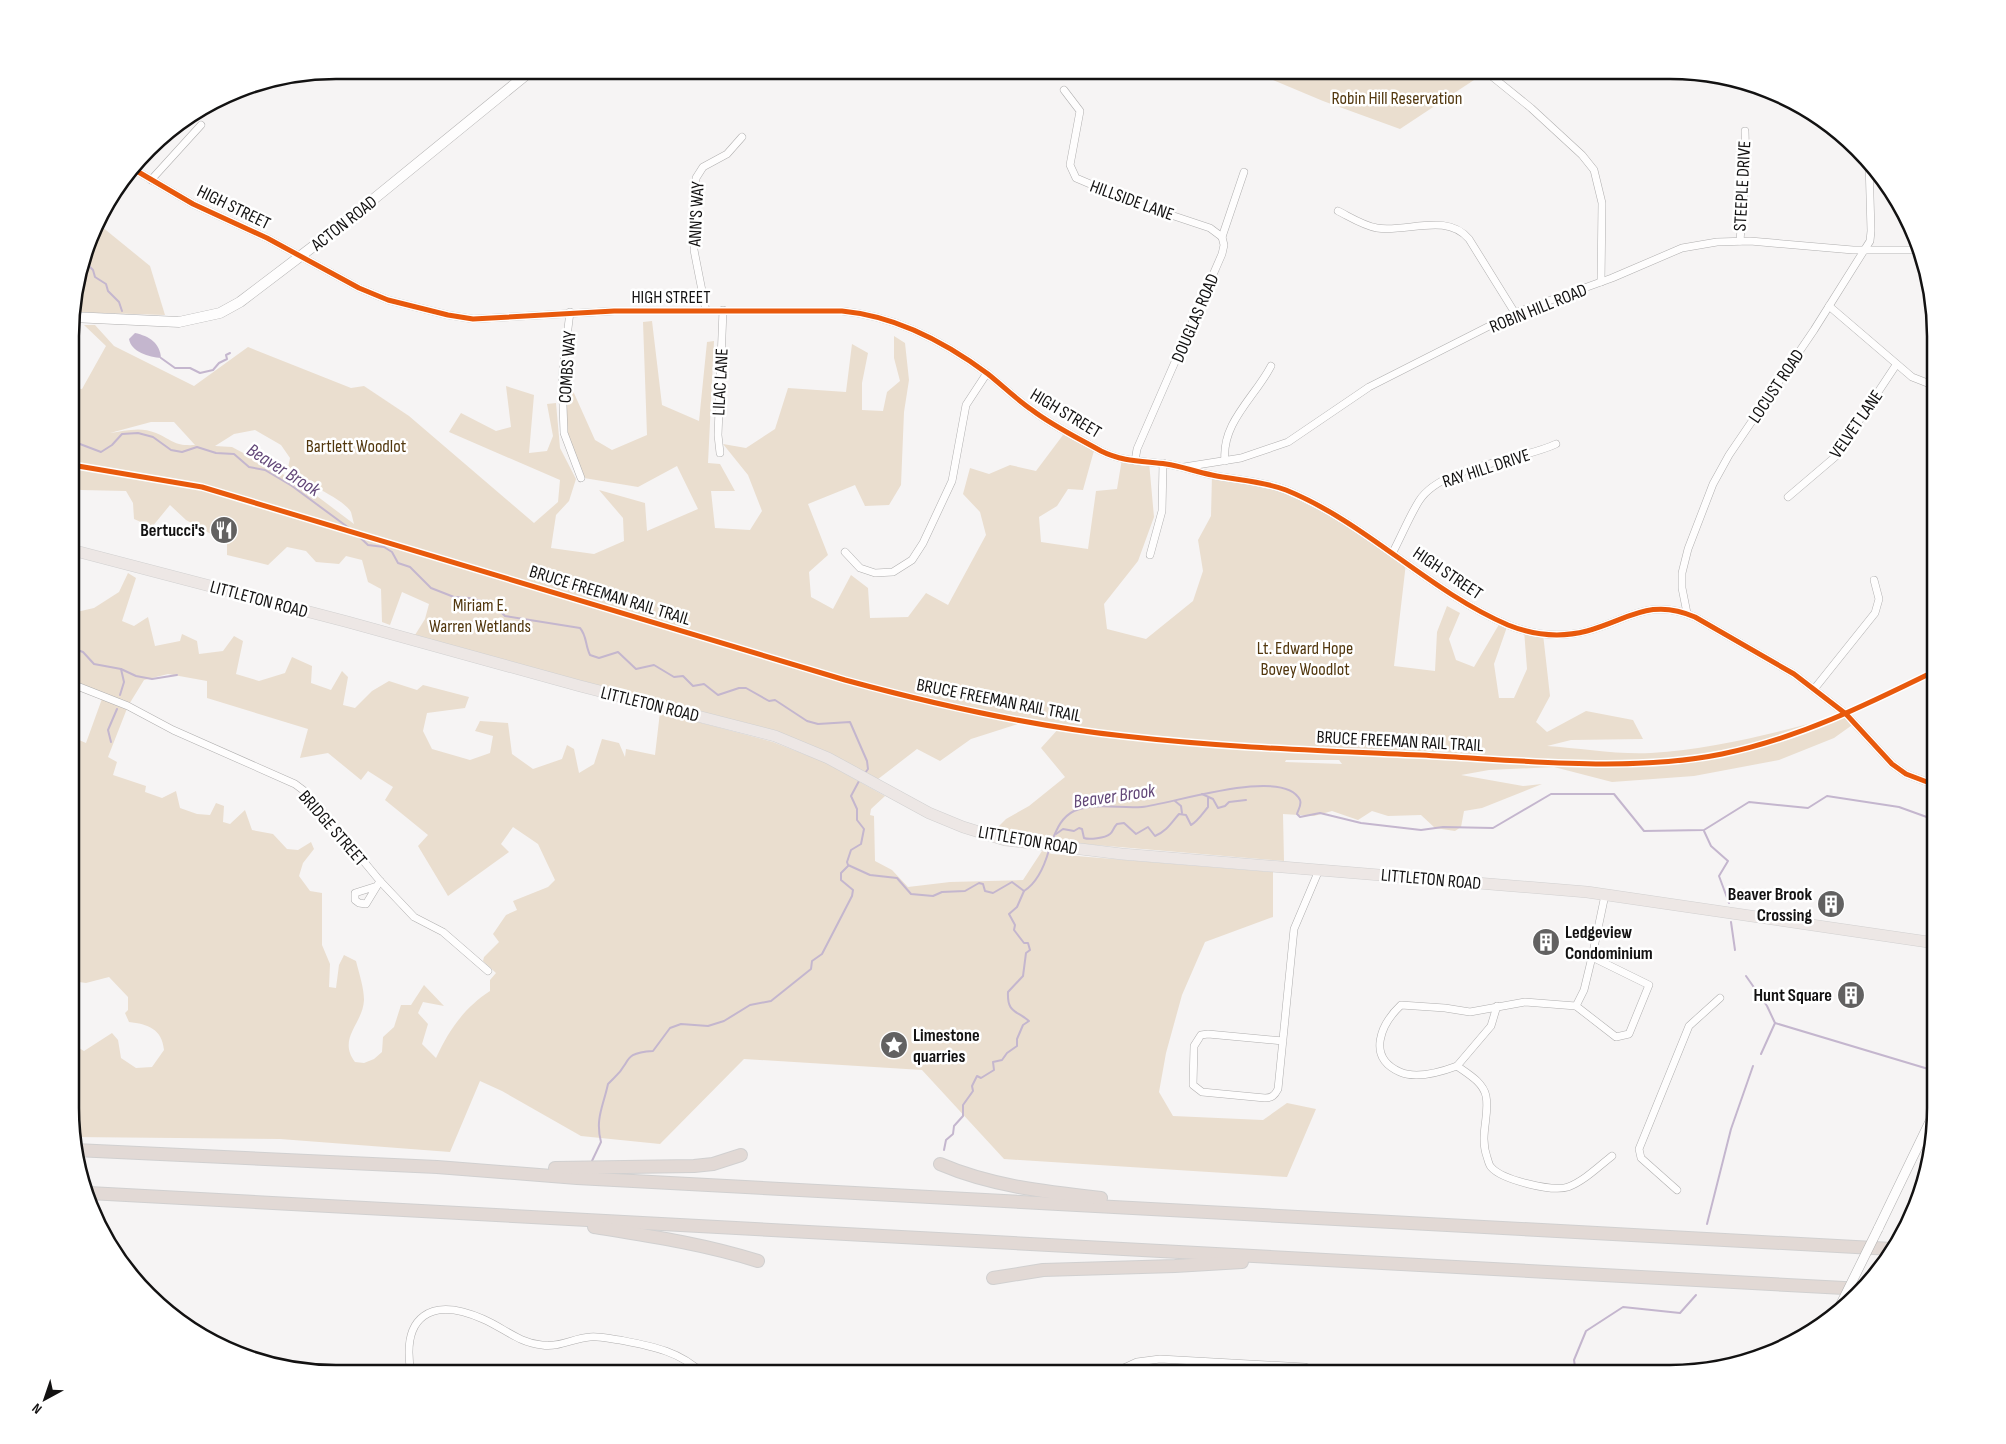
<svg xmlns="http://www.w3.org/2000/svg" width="2006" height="1444" font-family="'Sofia Sans Condensed',sans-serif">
	<rect width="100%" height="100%" fill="#f6f4f4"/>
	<!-- green -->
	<g fill="#eadecf" fill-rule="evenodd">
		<polygon points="1249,70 1483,70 1480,76 1400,129 1323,101"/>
		<polygon points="96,222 150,266 165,315 72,312 72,302"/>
		<path d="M652,321L662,405L699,421L707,342L714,341L708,463L720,464L735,491H711L715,528L750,530L762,511L748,475L723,444L746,448L775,429L788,388L846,392L852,344L868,353L862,383V410L883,411L887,392L900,381L894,358V336L905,343L909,380L904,412L901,485L889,505L865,506L855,485L808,504L828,555L809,572L811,597L833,609L851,575L868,588L870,618L908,617L926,593L948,605L986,535L980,512L963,494L970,468L989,474L1010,465L1036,471L1066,431L1095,447L1083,490L1068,489L1057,506L1039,517L1041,542L1088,549L1096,491L1117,489L1122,459L1149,462L1154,517L1138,561L1104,604L1107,629L1146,639L1193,601L1203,571L1198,540L1211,516L1212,475L1296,495L1406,563L1394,666L1435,671L1437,632L1447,606L1460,613L1449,639L1456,660L1474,667L1501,621L1508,624L1494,664L1499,698H1514L1527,669L1524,630L1543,634L1550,696L1536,722L1547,732L1586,711L1633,720L1643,739L1571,740L1547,746C1579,748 1619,755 1651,753C1717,749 1782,731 1846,714L1855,723L1834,738L1779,760L1694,776L1612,782L1554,767L1489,770L1461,775L1523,786L1542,784L1482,808L1464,811L1461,827L1455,831L1435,828L1421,815L1388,816L1372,811L1358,820L1332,811L1314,816L1283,814L1284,861L989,836L1006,819L1029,806L1065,777L1041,748L1060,727L1024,722L971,739L940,761L917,749L873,783L810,749L418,641L420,636L415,635L425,619L429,604L402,592L390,625L382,622L381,589L368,582L362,560L346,556L339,564L316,562L306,551L287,547L268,565L227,555V543L186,520L170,505L152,527L134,519L133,503L126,491L81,490L72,487V388L82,389L106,346L84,325H95L114,346L194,386L248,347L351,388L364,386L409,416L534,523L558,502L560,480L449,432L461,413L496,431L511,427L506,386L534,395L529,453L547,451L553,436L547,404L556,403L560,448L576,479L569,501L556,515L551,548L594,554L624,541L623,518L599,490L645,503L647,531L698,509L677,466L638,487L584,478C567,439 557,426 569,382L595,440L612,450L647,435L643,322ZM151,422H174L195,445C174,446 174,441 156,433C140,426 125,431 110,433ZM255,430L281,445L290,458L287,473C301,480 344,499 351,512C352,516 353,520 354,524L301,484L232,447L215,446L234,434ZM1286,760H1339L1342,764L1285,762Z"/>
		<path d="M128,573L136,578L122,621L134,626L148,617L155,646L180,641L182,634L197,641L199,654L223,651L234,636L243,641L236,674L259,681L285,673L292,657L312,666L311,683L331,690L342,671L348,677L343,705L355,708L372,691L389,681L417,690L423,685L469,697L465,708L427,713L423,731L432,749L470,760L490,753L493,736L475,731L480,721L508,723L512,754L533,769L562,759L567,745L574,749L579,773L594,764L602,739L619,743L625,757L626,749L655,755L660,712L773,742L824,762L885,796L871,809L870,815L874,816L875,861L892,870L908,887L950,882L1023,880L1042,851L1052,854L1273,872V917L1205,942L1182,995L1166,1053L1159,1092L1173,1116L1263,1120L1287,1103L1316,1109L1287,1177L1004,1159L922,1070L744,1059L660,1144L581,1136L502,1091L480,1081L450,1152L280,1139L72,1137V1044L84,1051L112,1033L118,1040L121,1058L136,1068L152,1067L164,1050C162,1029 148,1024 129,1022L125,1013L128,1010V997L109,977L86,983L72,981V737L86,743L103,696L73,684L79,655L72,650V613L94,608L119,592ZM168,674L207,681V698L308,729L300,758L328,753L361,780L368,771L393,787L385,800L428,835L418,846L448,896L509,852L501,844L513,827L538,844L555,880L548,887L513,901L517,910L506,915L493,934L499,942L484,957L483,961L496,973L490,980V991C464,1008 449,1030 436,1058L422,1044L428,1024L418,1013L423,1002L444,1006L424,985L411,1005H401L394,1027L383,1037L382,1052L374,1059L364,1063L355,1062C337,1038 363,1024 364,1000C364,988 359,973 356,961L344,955L339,965L336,988L329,987L330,964L322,945V893L310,891L299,876L303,863L314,849L311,842L298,850L287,849L273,834L252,830L245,810L230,824L223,822L224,806L216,803L210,815L197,814L180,808L176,791L162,798L145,792L146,786L113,775L117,762L108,757L128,706L144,680Z"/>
	</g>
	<!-- water -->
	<path fill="#c4b6ce" d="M135,333C149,336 160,343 161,358C149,357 131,352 129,339Z"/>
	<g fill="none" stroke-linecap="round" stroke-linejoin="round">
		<!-- stream -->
		<g stroke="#c4b6ce" stroke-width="2">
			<polyline points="84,261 93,270 95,277 106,284 108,291 119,302 122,311"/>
			<polyline points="161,358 175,368 190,368 200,373 213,370 219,363 227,359 226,355 230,353"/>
			<path d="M72,441L101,452L112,445L122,434L138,433L153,437L171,450L182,452L197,447L216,453L234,454L249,467L265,470L292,486L353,531L368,545L384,547L392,552L398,563L410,567L431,588L454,597L469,598L493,604L505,616L580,628C587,636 585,645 590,655L599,658L618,652L636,669L654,665L674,677L683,676L693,686L704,684L718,695L739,688H746L769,701L775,700L807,721L818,724L850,722L867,761L868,769L865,773"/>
			<polyline points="72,648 83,652 94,664 121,669 136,676 152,679 177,675"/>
			<polyline points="120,695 124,682 121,669"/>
			<polyline points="111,742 108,730 117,709"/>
			<path d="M859,781L851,796L857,809V820L864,829L861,844L851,850L847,862L848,865L870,875L897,878L911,894L933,896L942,892L965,891L979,883L983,884L985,891L993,893L1012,882L1024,891C1037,883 1045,864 1049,850"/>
			<polyline points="1202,794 1213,799 1218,808 1225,806 1229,802 1246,800"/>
			<polyline points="1175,801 1181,806 1182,813"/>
			<polyline points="1704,831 1711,846 1728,861 1719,876 1729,903"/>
			<path d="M1056,834L1063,829L1074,831L1079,828L1082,829L1084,838C1089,840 1105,838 1110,834C1113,832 1113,828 1117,824L1124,823L1136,834L1148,827L1155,836C1167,831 1171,823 1179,814L1186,815L1191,825C1197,822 1203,813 1208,807V798"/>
			<path d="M1052,841C1057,828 1062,817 1074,811C1096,802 1120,809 1142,807C1172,804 1284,766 1300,800C1302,805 1298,810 1297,814L1300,817L1320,813L1361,823L1421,830L1443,827L1493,828L1551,794H1614L1644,831L1704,830L1749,802L1808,808L1827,796L1899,807L1935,820"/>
			<polyline points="1731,922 1735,950"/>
			<polyline points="1746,976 1767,1006 1775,1023 1761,1054"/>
			<polyline points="1775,1023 1935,1071"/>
			<path d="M944,1150L946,1140L953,1134L954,1126L963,1116V1105L973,1091L972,1086L977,1076L981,1078L994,1070L993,1062L1002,1060L1007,1053L1017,1046V1039L1023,1025L1029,1021C1016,1010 1007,1013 1008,992L1023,976L1026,953L1030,950L1028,943H1024L1014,930L1015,925L1009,914L1017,907L1024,891"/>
			<path d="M591,1163L601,1142C595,1119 603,1107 608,1084C610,1082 612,1080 614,1078C632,1062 621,1053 653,1051L670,1028L681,1024L708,1026L724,1021L750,1005L771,1001L811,969L812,961L822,954L852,896L853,890L841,880V873L848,866"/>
			<polyline points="1707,1224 1731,1129 1753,1066"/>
			<polyline points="1576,1374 1574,1360 1586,1331 1623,1307 1680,1313 1696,1295"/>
		</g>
		<!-- minor casing -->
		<g stroke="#b0afaf" stroke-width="8">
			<g id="minor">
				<polyline points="1484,70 1531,108 1582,155 1594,170 1602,203 1601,282"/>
				<polyline points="1064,90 1080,111 1070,165 1076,178 1135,203 1210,228 1222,237"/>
				<path d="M135,170L193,204L267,238L359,288L388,300L448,315L473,319L614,311H842C896,316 945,342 988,374C1003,386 1016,399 1032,410C1053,426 1078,438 1101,451C1123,462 1143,461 1166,464C1181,466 1196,472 1212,475C1236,480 1263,481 1286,490C1367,523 1427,590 1508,625C1533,635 1560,638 1587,631C1628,620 1650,597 1695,617L1794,674L1846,714L1892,764L1906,774L1935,785"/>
				<polyline points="151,180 201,125"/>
				<path d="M1338,211C1350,217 1364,226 1377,228C1407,233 1446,212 1469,239L1515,313"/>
				<polyline points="1740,241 1746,165 1745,131"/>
				<polyline points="1829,306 1912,377 1935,386"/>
				<polyline points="706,311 694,250 696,178 703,167 727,154 742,137"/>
				<polyline points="570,312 562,377 564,433 581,478"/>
				<polyline points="720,453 718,435 723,310"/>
				<polyline points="1135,461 1137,449 1222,254 1224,245 1222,237 1244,172"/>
				<path d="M1225,461C1221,423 1255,397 1271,366"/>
				<polyline points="1184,467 1241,458 1288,442 1369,387 1515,313 1612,278 1682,248 1717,242 1750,241 1853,250 1917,250"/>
				<polyline points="1788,497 1835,457 1896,365"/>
				<polyline points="845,552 860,568 875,573 893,572 912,560 923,543 952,481 966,405 987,373"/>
				<path d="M1393,552C1402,535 1409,517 1419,501C1442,465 1518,462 1556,444"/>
				<polyline points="1150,555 1162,511 1163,463"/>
				<polyline points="1687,613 1682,588 1682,573 1688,549 1713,484 1729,455 1814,330 1870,241 1871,231 1869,162"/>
				<polyline points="72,684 128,706 173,730 295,784 307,793 380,881 414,917 443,932 488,971"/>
				<polyline points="1815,688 1875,613 1879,599 1874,580"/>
				<polyline points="374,887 355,893 355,900 359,903 366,904 380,881"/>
				<polyline points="1592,957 1584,990 1576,1006 1616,1037 1629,1034 1649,985 1592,957 1605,895"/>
				<path d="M1576,1006L1525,1002L1470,1012L1445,1008L1401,1005C1381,1024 1366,1057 1400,1072C1416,1079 1441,1072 1457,1066C1468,1074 1483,1082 1486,1096C1490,1116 1479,1135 1487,1157C1488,1160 1489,1165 1491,1167C1502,1180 1552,1192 1568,1187C1584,1181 1598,1167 1612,1156"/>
				<path d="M1283,1041L1208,1034L1201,1035L1194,1046L1193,1085L1202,1092L1265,1098C1272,1098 1275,1095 1278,1089L1294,929L1319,870"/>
				<polyline points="1457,1066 1491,1026 1497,1006"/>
				<polyline points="1677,1190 1641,1158 1639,1149 1689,1026 1720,998"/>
				<path d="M411,1373C401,1316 431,1296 483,1319C504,1328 519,1343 542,1345C558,1348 574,1338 590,1337C600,1336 610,1339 620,1340C651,1346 680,1351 703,1374"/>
				<polyline points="1111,1374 1137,1362 1160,1359 1305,1367 1327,1374"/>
			</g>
		</g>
		<!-- tertiary casing -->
		<g stroke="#b0afaf" stroke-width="10">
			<polyline id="tertiary" points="1878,1229 1935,1111"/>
		</g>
		<!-- secondary casing -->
		<g stroke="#b0afaf" stroke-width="11">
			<polyline id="secondary" points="72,317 179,322 220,313 240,302 348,220 532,70"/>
		</g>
		<!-- primary casing -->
		<g stroke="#d1d0d0" stroke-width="12">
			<polyline id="primary" points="72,550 348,622 580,686 775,736 828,758 929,813 963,827 1005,840 1122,854 1587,892 1935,943"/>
		</g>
		<!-- motorway casing -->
		<g stroke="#d1d0d0" stroke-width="14">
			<g id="motorway">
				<polyline points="75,1150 437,1167 577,1178 1892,1249"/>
				<path d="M940,1164C991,1186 1046,1192 1101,1198"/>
				<polyline points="555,1168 694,1166 713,1164 741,1155"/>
				<polyline points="89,1193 1863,1289"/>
				<path d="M594,1227C650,1236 704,1244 758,1261"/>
				<polyline points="993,1278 1043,1270 1175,1266 1242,1262"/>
			</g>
		</g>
		<!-- minor -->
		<use href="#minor" stroke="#fefdfd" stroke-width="7"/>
		<!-- tertiary -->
		<use href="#tertiary" stroke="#fefdfd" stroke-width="9"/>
		<!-- secondary -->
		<use href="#secondary" stroke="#fefdfd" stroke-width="10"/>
		<!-- primary -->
		<use href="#primary" stroke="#ede7e5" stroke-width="11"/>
		<!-- motorway -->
		<use href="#motorway" stroke="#e2d9d5" stroke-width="12"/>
		<!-- tertiary-bridge casing -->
		<g stroke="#b0afaf" stroke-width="10" stroke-linecap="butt">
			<polyline id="tertiary-bridge" points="1837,1312 1878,1229"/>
		</g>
		<!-- tertiary-bridge -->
		<use href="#tertiary-bridge" stroke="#fefdfd" stroke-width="9"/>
		<!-- cycleway casing -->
		<g stroke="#fff" stroke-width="8">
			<g id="cycleway">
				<path d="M135,170L193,204L267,238L359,288L388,300L448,315L473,319L614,311H842C896,316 945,342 988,374C1003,386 1016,399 1032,410C1053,426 1078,438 1101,451C1123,462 1143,461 1166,464C1181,466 1196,472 1212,475C1236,480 1263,481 1286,490C1367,523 1427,590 1508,625C1533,635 1560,638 1587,631C1628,620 1650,597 1695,617L1794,674L1846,714L1892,764L1906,774L1935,785"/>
				<path d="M72,465L202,487L845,680C937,705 1030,726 1124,736C1228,748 1333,751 1437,756C1529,761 1633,772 1722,754C1799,738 1866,705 1935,671"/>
			</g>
		</g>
		<!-- cycleway -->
		<use href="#cycleway" stroke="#e8590c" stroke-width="5"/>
	</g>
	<!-- icons -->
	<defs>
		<g id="restaurant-disc" transform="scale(1.4375)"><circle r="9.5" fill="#626161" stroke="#fff"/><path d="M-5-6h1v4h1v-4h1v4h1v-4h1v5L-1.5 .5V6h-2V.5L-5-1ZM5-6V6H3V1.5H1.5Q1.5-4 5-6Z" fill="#fff"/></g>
		<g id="building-disc" transform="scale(1.4375)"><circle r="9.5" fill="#626161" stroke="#fff"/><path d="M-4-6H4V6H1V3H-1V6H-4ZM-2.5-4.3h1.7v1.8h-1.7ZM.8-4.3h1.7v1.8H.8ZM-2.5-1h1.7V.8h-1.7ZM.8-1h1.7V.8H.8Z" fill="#fff"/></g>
		<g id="sight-disc" transform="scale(1.4375)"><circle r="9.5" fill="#626161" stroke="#fff"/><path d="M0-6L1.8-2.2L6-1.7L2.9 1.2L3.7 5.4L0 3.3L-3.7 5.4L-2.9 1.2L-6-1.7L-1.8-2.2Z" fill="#fff"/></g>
	</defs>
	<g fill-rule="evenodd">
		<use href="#restaurant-disc" x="224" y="530"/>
		<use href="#building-disc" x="1831" y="904"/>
		<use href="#building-disc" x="1546" y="942"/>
		<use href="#building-disc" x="1851" y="995"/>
		<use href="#sight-disc" x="894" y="1045"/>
	</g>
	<g text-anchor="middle" stroke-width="5" stroke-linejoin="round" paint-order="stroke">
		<!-- park labels -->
		<g font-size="18" fill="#52370e" stroke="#fff">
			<text x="1397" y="104">Robin Hill Reservation</text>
			<text x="356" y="452">Bartlett Woodlot</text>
			<text x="480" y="611">Miriam E.<tspan x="480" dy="21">Warren Wetlands</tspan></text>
			<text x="1305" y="654">Lt. Edward Hope<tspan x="1305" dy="21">Bovey Woodlot</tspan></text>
		</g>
		<!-- street labels -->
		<g font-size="18" fill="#131212" stroke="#fff">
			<text transform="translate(1742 186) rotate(-87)" y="6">STEEPLE DRIVE</text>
			<text transform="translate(1132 200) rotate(20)" y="6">HILLSIDE LANE</text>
			<text transform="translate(234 207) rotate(26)" y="6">HIGH STREET</text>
			<text transform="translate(696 214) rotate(-87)" y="6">ANN'S WAY</text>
			<text transform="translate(344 223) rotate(-38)" y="6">ACTON ROAD</text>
			<text x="671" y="303">HIGH STREET</text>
			<text transform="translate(1538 308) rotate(-22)" y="6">ROBIN HILL ROAD</text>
			<text transform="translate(1195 318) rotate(-67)" y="6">DOUGLAS ROAD</text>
			<text transform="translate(567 367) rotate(-86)" y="6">COMBS WAY</text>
			<text transform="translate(720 382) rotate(-87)" y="6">LILAC LANE</text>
			<text transform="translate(1776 386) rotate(-56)" y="6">LOCUST ROAD</text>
			<text transform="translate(1066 413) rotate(31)" y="6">HIGH STREET</text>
			<text transform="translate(1856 424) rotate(-55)" y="6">VELVET LANE</text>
			<text transform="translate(1486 468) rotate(-18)" y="6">RAY HILL DRIVE</text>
			<text transform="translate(1448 573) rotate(34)" y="6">HIGH STREET</text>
			<text transform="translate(610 595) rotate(17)" y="6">BRUCE FREEMAN RAIL TRAIL</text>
			<text transform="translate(259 599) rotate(15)" y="6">LITTLETON ROAD</text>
			<text transform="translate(999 700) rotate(11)" y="6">BRUCE FREEMAN RAIL TRAIL</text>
			<text transform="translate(650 704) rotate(14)" y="6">LITTLETON ROAD</text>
			<text transform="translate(1400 741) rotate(3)" y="6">BRUCE FREEMAN RAIL TRAIL</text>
			<text transform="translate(333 828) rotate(49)" y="6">BRIDGE STREET</text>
			<text transform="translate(1028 840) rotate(10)" y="6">LITTLETON ROAD</text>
			<text transform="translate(1431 879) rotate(5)" y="6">LITTLETON ROAD</text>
		</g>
		<!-- poi labels -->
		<g font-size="18" font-weight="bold" fill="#131212" stroke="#fff" text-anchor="end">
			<text x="205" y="536">Bertucci's</text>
			<text x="1812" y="900">Beaver Brook<tspan x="1812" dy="21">Crossing</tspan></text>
			<text x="1565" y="938" text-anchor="start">Ledgeview<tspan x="1565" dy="21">Condominium</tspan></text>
			<text x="1832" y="1001">Hunt Square</text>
			<text x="913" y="1041" text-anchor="start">Limestone<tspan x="913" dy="21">quarries</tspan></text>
		</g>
		<!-- water labels -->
		<g font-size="19" font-style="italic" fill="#624778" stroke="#fff">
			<text transform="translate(284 469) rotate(32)" y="7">Beaver Brook</text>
			<text transform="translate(1114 795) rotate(-8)" y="7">Beaver Brook</text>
		</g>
	</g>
	<!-- crop -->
	<path d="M0 0H2006V1444H0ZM336 79H1670A257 257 0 0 1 1927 336V1108A257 257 0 0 1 1670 1365H336A257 257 0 0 1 79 1108V336A257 257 0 0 1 336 79Z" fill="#fff" fill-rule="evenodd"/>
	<path fill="none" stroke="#131212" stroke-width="2.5" d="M336 79H1670A257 257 0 0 1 1927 336V1108A257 257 0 0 1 1670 1365H336A257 257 0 0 1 79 1108V336A257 257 0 0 1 336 79Z"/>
	<!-- north arrow -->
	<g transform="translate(45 1399) rotate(220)" stroke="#ffffff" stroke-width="4" paint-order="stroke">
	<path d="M0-4L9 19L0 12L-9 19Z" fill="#131212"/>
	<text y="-8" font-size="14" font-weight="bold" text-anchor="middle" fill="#131212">N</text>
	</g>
</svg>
